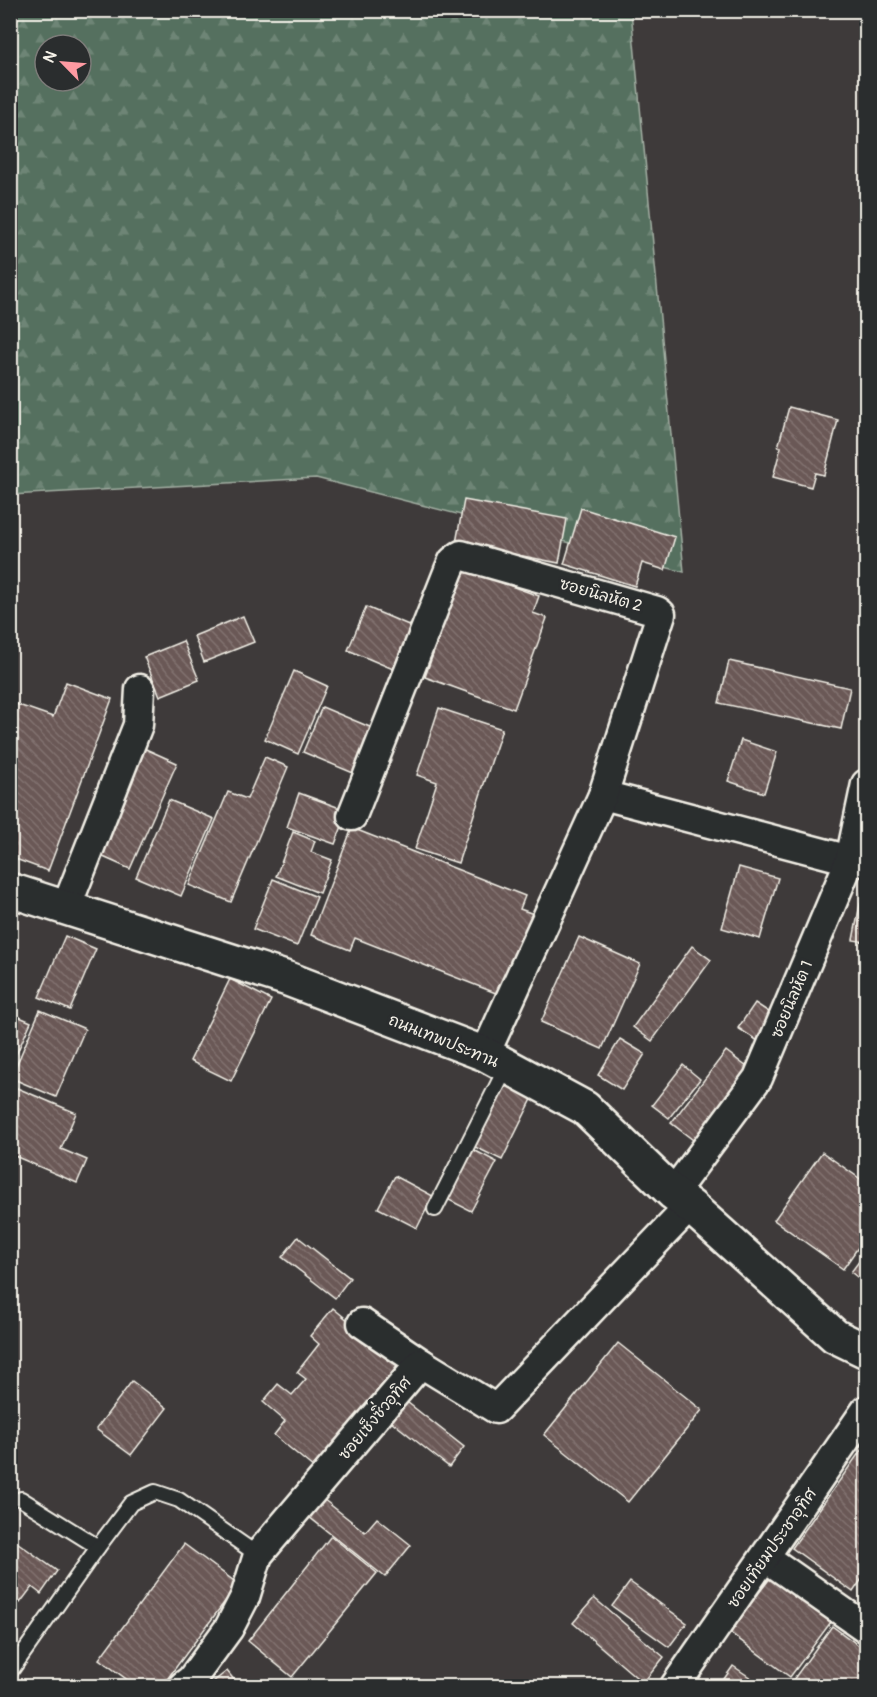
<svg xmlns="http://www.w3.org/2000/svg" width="877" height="1697" font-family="Pangolin,'Playpen Sans Thai',sans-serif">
	<defs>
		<pattern id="forest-firs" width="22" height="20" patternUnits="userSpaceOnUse" patternTransform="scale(1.5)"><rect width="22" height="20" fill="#55705f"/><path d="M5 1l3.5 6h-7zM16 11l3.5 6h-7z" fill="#6e8576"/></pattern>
		<pattern id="building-back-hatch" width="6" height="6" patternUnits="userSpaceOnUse" patternTransform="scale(1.5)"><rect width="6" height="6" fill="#6b5957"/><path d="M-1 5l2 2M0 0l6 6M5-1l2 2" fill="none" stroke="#81716f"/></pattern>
	</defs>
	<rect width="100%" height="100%" fill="#3e3a3a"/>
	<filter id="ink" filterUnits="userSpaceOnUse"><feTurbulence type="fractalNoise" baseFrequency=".0167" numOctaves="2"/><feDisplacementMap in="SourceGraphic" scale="12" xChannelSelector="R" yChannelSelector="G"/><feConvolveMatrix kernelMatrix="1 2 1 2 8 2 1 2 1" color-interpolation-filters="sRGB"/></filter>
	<g filter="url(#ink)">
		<!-- forest -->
		<path fill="url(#forest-firs)" stroke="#a4b0a4" stroke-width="1.5" fill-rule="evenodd" d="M11,11H631L684,572L316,478L11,495ZM45,45H81V81H45Z"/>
		<!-- building -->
		<g fill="url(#building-back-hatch)" stroke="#f4f1e8" stroke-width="1.5">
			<polygon points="789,407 838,420 824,475 815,473 811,487 773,477 781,447 778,447"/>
			<polygon points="464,500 567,519 559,563 456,543"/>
			<polygon points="581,508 675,537 665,570 642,563 635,586 564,564"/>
			<polygon points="460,568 539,596 533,613 547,618 514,709 425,677 453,597"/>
			<polygon points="366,607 411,626 393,669 348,650"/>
			<polygon points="243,616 254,642 204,662 194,636"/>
			<polygon points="183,641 199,680 160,696 144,657"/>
			<polygon points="729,661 850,688 841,729 719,703"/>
			<polygon points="294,671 327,686 298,754 265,739"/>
			<polygon points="66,682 112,699 48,871 10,857 10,702 53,717"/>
			<polygon points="322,707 377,730 358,775 303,752"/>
			<polygon points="439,708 502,729 458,863 415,849 437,782 417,775"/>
			<polygon points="741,740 777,752 764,793 728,781"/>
			<polygon points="139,746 177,763 130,869 92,852"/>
			<polygon points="265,757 288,767 231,902 189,885 228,792 247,799"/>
			<polygon points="299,793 348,811 335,844 287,827"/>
			<polygon points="169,800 214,819 181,896 136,877"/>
			<polygon points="352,828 525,896 520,909 539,916 506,997 355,938 350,950 311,935"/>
			<polygon points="293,832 315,841 311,852 332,860 319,893 276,876"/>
			<polygon points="739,867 778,878 760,939 722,928"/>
			<polygon points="273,879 317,897 297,946 253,929"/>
			<polygon points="864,884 866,885 866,942 853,940"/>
			<polygon points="65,936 96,949 70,1010 39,997"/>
			<polygon points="579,937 640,964 602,1049 541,1022"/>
			<polygon points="692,946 711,960 652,1041 633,1027"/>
			<polygon points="230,979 271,1000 231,1081 190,1061"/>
			<polygon points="755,1003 781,1020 764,1045 738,1028"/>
			<polygon points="40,1010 85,1029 56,1097 11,1078"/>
			<polygon points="10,1013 31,1022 10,1068"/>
			<polygon points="620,1039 645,1054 622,1090 598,1075"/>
			<polygon points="726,1051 756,1074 701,1146 671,1123"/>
			<polygon points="683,1065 700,1079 669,1118 652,1105"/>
			<polygon points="507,1076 536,1091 502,1160 473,1146"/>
			<polygon points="10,1085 76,1113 61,1149 87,1160 77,1183 10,1154"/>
			<polygon points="470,1148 497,1162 471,1211 443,1197"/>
			<polygon points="822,1152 866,1183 866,1236 843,1269 774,1220"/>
			<polygon points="395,1176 433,1196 417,1228 378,1208"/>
			<polygon points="298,1237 350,1278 335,1298 282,1257"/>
			<polygon points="866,1252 866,1284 851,1272"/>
			<polygon points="333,1308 400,1363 314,1468 274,1435 285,1421 263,1402 278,1384 292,1395 306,1379 297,1372 319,1344 310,1336"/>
			<polygon points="618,1343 702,1410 628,1502 544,1435"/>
			<polygon points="132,1381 167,1408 131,1455 96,1429"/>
			<polygon points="398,1395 464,1447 449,1467 382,1414"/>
			<polygon points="866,1443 866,1573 853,1592 792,1548"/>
			<polygon points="318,1495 365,1532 377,1518 411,1545 385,1577 304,1513"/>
			<polygon points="331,1536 377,1573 292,1677 248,1641"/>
			<polygon points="14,1540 57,1571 41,1594 32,1587 20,1603 10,1596 10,1546"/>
			<polygon points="184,1544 238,1584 162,1686 136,1686 99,1659"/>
			<polygon points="771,1577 831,1622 790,1677 729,1632"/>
			<polygon points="630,1582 687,1623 669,1647 612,1606"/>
			<polygon points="594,1598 664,1657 643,1683 573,1623"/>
			<polygon points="832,1626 866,1651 866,1681 863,1686 803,1686 793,1680"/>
			<polygon points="733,1666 763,1686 719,1686"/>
			<polygon points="227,1671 239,1686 210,1686 209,1685"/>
		</g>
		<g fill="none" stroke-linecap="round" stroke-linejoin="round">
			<!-- service casing -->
			<g stroke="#f4f1e8" stroke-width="18">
				<g id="service">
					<polyline points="435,1209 507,1066"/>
					<polyline points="21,1499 98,1547 131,1503 155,1492 179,1500 258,1555"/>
					<polyline points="10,1672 98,1547"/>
				</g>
			</g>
			<!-- minor casing -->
			<g stroke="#f4f1e8" stroke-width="33">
				<g id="minor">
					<polyline points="603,795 850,860 866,862"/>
					<polyline points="352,816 449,570 453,561 461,555 657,611 661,614 603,795 485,1054"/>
					<polyline points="66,908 138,725 140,689"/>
					<polyline points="673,1193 758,1078 850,860 866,784"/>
					<polyline points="362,1323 421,1363"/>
					<polyline points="765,1557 866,1628"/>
					<polyline points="183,1686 191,1680 229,1628 245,1597 258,1555 421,1363 496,1409 690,1206"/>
					<polyline points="675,1686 866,1410"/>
				</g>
			</g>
			<!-- tertiary casing -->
			<g stroke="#f4f1e8" stroke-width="38">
				<polyline id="tertiary" points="10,890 288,979 485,1054 585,1108 673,1193 690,1206 835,1336 866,1351"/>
			</g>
			<!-- service -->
			<use href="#service" stroke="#2a2d2e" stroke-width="14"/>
			<!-- minor -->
			<use href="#minor" stroke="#2a2d2e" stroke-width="28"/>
			<!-- tertiary -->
			<use href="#tertiary" stroke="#2a2d2e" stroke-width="33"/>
		</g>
	</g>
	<g text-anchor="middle" stroke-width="6" stroke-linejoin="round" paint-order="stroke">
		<!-- street labels -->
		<g font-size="16" fill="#f4f1e8" stroke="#2a2d2e">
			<text transform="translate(601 594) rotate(16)" y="6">ซอยนิลหัต 2</text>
			<text transform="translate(791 999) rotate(-67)" y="6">ซอยนิลหัต 1</text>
			<text transform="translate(444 1040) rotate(22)" y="6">ถนนเทพประทาน</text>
			<text transform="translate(374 1418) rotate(-50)" y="6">ซอยเซ็งซิ่วอุทิศ</text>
			<text transform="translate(771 1548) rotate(-55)" y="6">ซอยเทียมประชาอุทิศ</text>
		</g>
	</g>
	<!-- margin -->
	<rect width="877" height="1697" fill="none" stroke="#2a2d2e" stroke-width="36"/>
	<rect x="18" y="18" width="841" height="1661" fill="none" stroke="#f4f1e8" stroke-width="2" filter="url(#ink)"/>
	<!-- north arrow -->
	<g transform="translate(63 63) rotate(295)"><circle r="28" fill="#2a2d2e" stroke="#7b7b78" stroke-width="1.5"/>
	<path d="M0-4.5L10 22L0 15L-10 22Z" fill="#ff9aa2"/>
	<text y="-9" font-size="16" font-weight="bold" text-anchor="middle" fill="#f4f1e8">N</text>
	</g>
</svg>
